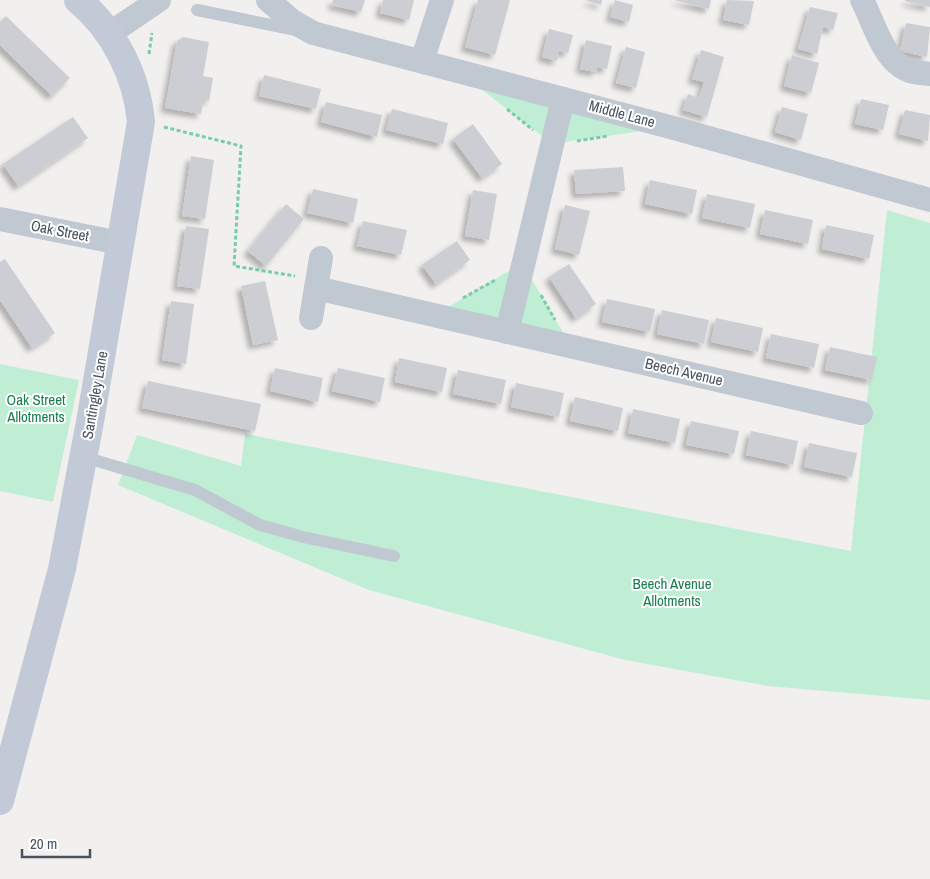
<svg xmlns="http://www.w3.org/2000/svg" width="930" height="879" font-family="'Archivo Narrow',sans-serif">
	<defs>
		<filter id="shadow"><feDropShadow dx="-4.5" dy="4.5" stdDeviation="2.5" flood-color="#0004"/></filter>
	</defs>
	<rect width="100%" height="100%" fill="#f2f0ef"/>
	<!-- green -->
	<g fill="#bfeed4">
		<polygon points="458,71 670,127 552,144"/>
		<polygon points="887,210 930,223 930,700 768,686 625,660 369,590 118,485 137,435 241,466 245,434 851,551"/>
		<polygon points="522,263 571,346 435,315"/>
		<polygon points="0,364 79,380 53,502 0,491"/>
	</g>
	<!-- building -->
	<g fill="#ccced4" filter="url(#shadow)">
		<polygon points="333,0 365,0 361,12 332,5"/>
		<polygon points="383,0 414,0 409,20 380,13"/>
		<polygon points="478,0 510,0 495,55 465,47"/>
		<polygon points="585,0 602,0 601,5"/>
		<polygon points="615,0 633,5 629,22 610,17"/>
		<polygon points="674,0 711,0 709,9"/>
		<polygon points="727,0 754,1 749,25 723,20"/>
		<polygon points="905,0 930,0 930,7 905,1"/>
		<polygon points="810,7 838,13 833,30 823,27 817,54 798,49"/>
		<polygon points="6,16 70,78 52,96 0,45 0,22"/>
		<polygon points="906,23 930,27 927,57 900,51"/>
		<polygon points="549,29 573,35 568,53 559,51 557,61 542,57"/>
		<polygon points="183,37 209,42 203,76 213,78 209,101 203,100 201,114 165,108 177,41"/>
		<polygon points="586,40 612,46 607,69 597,67 596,72 580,69"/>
		<polygon points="626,47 645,52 636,88 616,83"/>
		<polygon points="701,50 724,57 707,117 683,110 688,94 699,98 704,82 692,79"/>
		<polygon points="792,55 819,63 811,93 784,86"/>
		<polygon points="264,75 321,89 316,109 259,96"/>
		<polygon points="861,99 889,105 883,130 855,124"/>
		<polygon points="326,102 382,115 377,137 321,122"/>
		<polygon points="782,107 808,114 801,140 775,132"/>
		<polygon points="392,109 448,123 443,144 386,130"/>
		<polygon points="905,110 930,115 928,141 899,134"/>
		<polygon points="73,117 88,138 18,186 3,164"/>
		<polygon points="473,124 502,164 482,178 453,139"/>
		<polygon points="191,156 214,160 205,219 182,216"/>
		<polygon points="623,167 625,191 576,194 574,170"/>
		<polygon points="650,180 697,190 692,214 645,204"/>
		<polygon points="313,189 358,199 353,223 307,213"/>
		<polygon points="473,190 497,194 489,240 465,236"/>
		<polygon points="707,194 755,204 750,228 702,218"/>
		<polygon points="286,204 304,219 266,266 248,251"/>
		<polygon points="565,205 590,211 579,255 555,249"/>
		<polygon points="765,210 813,220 808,244 760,234"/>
		<polygon points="363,221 407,230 401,255 357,246"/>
		<polygon points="826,225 874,235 869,259 822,249"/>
		<polygon points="186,226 209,229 200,289 177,286"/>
		<polygon points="457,241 470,260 436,284 422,265"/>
		<polygon points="5,259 55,333 32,348 0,300 0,262"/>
		<polygon points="569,264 596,304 576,318 549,277"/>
		<polygon points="265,281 278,340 253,345 241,286"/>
		<polygon points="607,299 655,309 650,332 602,322"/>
		<polygon points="171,301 194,304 186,364 162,360"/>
		<polygon points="662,310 709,320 704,344 657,334"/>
		<polygon points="716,318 763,328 758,352 711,342"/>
		<polygon points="771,334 819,344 814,368 766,358"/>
		<polygon points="830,347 877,357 872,380 825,370"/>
		<polygon points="399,358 447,368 442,392 395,382"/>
		<polygon points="275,368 323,378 318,402 270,391"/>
		<polygon points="338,368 385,378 380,402 332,391"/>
		<polygon points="458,370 506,380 501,404 453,394"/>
		<polygon points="148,381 261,404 255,431 142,408"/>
		<polygon points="516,383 564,393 559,417 511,407"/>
		<polygon points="575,397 623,408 618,431 570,421"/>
		<polygon points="633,409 680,419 675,443 628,433"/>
		<polygon points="691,421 739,431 734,454 686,445"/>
		<polygon points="751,431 798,441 793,465 746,455"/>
		<polygon points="809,443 857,453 852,477 804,467"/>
	</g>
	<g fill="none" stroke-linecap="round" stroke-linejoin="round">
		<!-- path -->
		<g stroke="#78cca7" stroke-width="3" stroke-dasharray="4 2.5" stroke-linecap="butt">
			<polyline points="149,54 152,33"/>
			<polyline points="507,109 533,130"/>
			<polyline points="164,127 241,146 234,266 295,276"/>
			<polyline points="577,141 608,136"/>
			<polyline points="541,295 555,320"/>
			<polyline points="463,298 497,279"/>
		</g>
		<!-- lane -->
		<g stroke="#c0c9d1" stroke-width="12">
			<polyline points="197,10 296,30"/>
			<polyline points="84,457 195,490 260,525 303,537 394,556"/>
		</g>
		<!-- street -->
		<g stroke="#c0c9d1" stroke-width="24">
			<polyline points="268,0 292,21 313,33 670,127 930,200"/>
			<path d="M862,0C874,22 883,62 910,71C916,73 924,73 930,74"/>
			<polyline points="109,34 159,0"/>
			<polyline points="422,61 442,0"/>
			<polyline points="0,219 120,243"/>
			<polyline points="316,288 861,413"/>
			<polyline points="311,318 321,258"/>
			<polyline points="507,332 563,99"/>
		</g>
		<!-- secondary -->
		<path stroke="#c1cad6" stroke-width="28" d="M0,801L62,569L90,422L141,122C137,76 114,30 78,0"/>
	</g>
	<g text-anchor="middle" stroke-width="4" stroke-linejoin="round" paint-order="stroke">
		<!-- street labels -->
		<g font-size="15" fill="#48525d" stroke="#fff">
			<text transform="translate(622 114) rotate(15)" y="5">Middle Lane</text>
			<text transform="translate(60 231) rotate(11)" y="5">Oak Street</text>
			<text transform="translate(684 372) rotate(13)" y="5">Beech Avenue</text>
			<text transform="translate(95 395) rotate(-80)" y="5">Santingley Lane</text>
		</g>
		<!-- park labels -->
		<g font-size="15" fill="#197d51" stroke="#fff">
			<text x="36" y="405">Oak Street<tspan x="36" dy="17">Allotments</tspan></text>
			<text x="672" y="589">Beech Avenue<tspan x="672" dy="17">Allotments</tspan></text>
		</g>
	</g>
	<!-- scale -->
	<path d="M22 849v8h68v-8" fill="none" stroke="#48525d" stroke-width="2.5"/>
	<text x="30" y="849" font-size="15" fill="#48525d" stroke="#ffffff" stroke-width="4" paint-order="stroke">20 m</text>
</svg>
